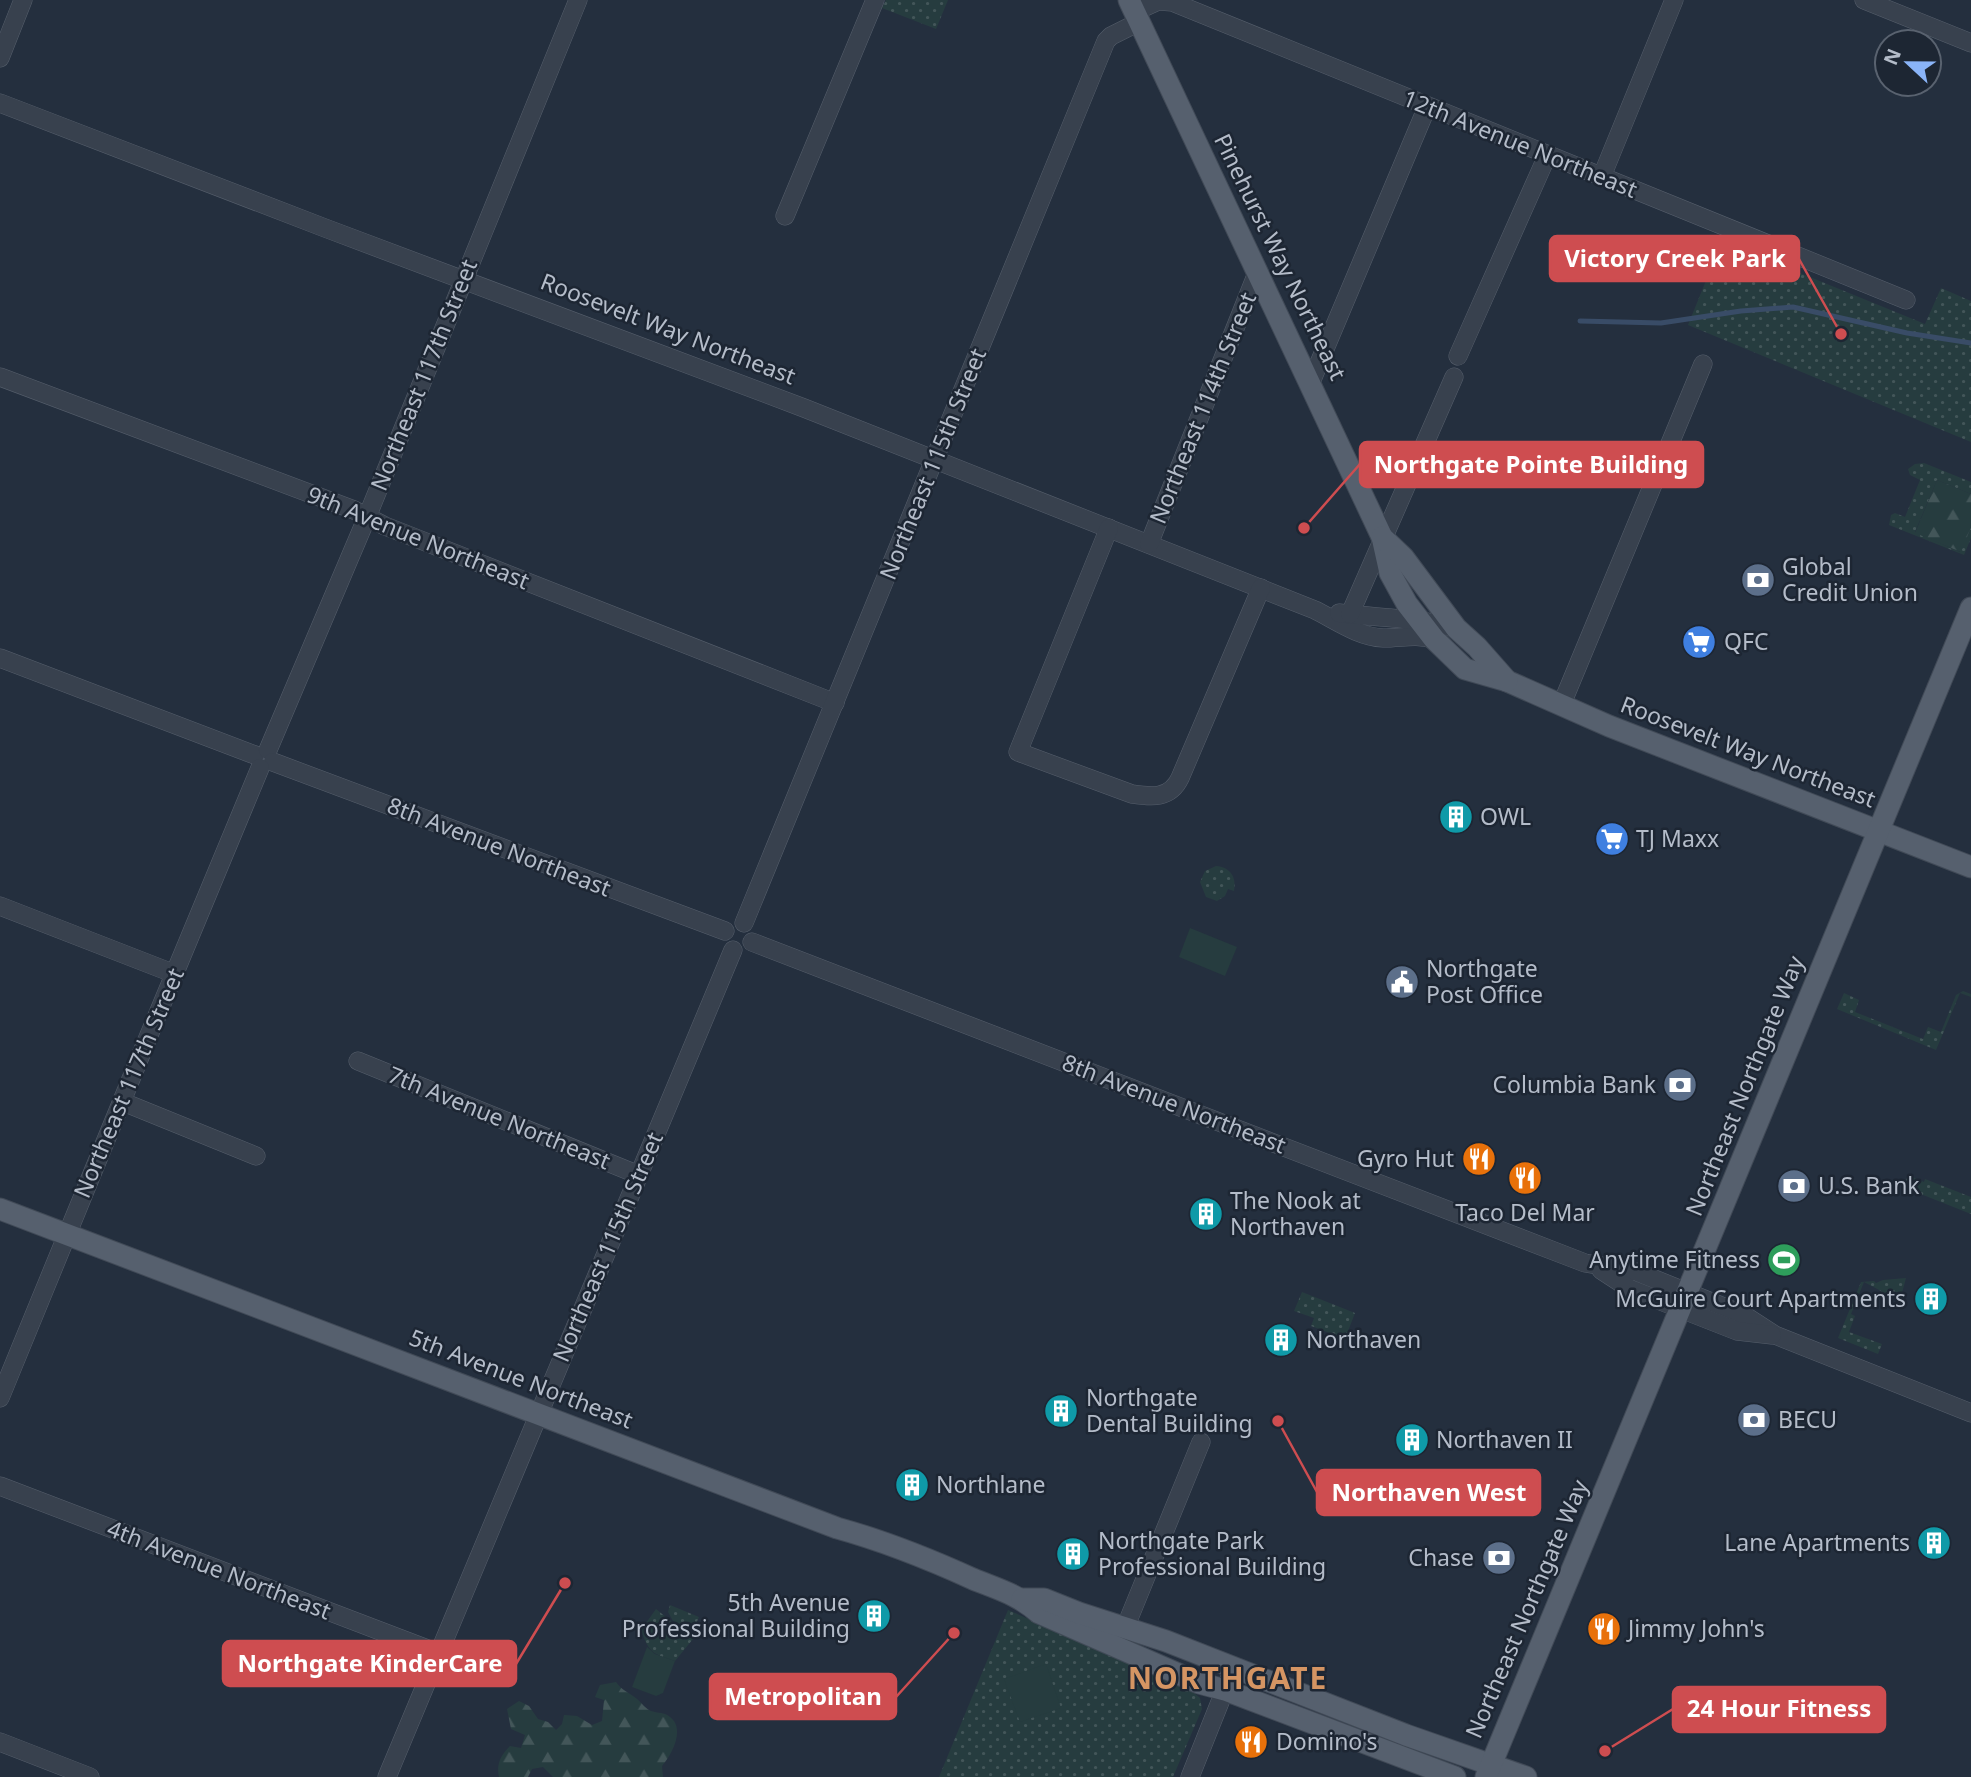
<svg xmlns="http://www.w3.org/2000/svg" width="1971" height="1777" font-family="'Noto Sans',sans-serif">
	<defs>
		<pattern id="green-dots" width="8" height="8" patternUnits="userSpaceOnUse" patternTransform="scale(1.75)"><rect width="8" height="8" fill="#263c3f"/><path d="M2 2h.1M6 6h.1" fill="none" stroke="#435659" stroke-width="1.8" stroke-linecap="round"/></pattern>
		<pattern id="forest-firs" width="22" height="20" patternUnits="userSpaceOnUse" patternTransform="scale(1.75)"><rect width="22" height="20" fill="#263c3f"/><path d="M5 1l3.5 6h-7zM16 11l3.5 6h-7z" fill="#435659"/></pattern>
	</defs>
	<rect width="100%" height="100%" fill="#242f3e"/>
	<!-- green -->
	<g fill="url(#green-dots)">
		<polygon points="886,0 948,0 936,29 882,8"/>
		<polygon points="1722,241 1925,324 1941,288 1971,301 1971,442 1688,325"/>
		<polygon points="1924,463 1971,482 1971,494 1937,480 1915,532 1960,552 1971,527 1971,538 1964,555 1889,525 1891,515 1895,513 1905,517 1920,480 1910,475 1908,469 1915,464"/>
		<path d="M1216,866C1230,867 1237,877 1234,891L1228,889L1225,896L1217,901L1206,897L1200,882L1205,871Z"/>
		<polygon points="1963,991 1971,994 1971,997 1960,993 1936,1050 1837,1009 1844,993 1859,1000 1855,1012 1923,1039 1928,1027 1941,1032 1956,995"/>
		<polygon points="1908,1175 1924,1182 1925,1179 1971,1197 1971,1214 1903,1187"/>
		<polygon points="1906,1278 1899,1304 1898,1299 1880,1294 1881,1291 1864,1282 1851,1314 1855,1316 1849,1332 1882,1344 1878,1354 1838,1338 1861,1282 1874,1281 1876,1283 1883,1280"/>
		<polygon points="1302,1292 1355,1313 1345,1339 1311,1326 1314,1318 1294,1311"/>
		<polygon points="670,1605 699,1617 695,1626 688,1623 682,1625 673,1621 668,1612"/>
		<path d="M656,1609L693,1639L675,1661C653,1654 649,1653 641,1630Z"/>
		<polygon points="1008,1610 1191,1690 1200,1698 1202,1709 1173,1777 939,1777"/>
	</g>
	<!-- forest -->
	<g fill="url(#forest-firs)">
		<polygon points="1937,480 1971,494 1971,527 1961,552 1915,533"/>
		<path d="M616,1682C622,1691 629,1692 637,1699C641,1702 645,1708 649,1710C654,1713 660,1712 665,1714C688,1724 673,1753 662,1766L663,1777H553L543,1767L532,1769L528,1777H499C496,1764 501,1755 510,1746L521,1748L525,1735L511,1729L507,1709L519,1701L529,1706L538,1719L548,1722L556,1730L562,1724L564,1715L577,1716L592,1725L602,1721L604,1700L595,1697L600,1685Z"/>
	</g>
	<!-- pitch -->
	<g fill="#263c3f">
		<polygon points="1190,928 1237,947 1225,976 1179,957"/>
		<polygon points="647,1647 655,1654 675,1661 663,1693 656,1696 632,1687"/>
		<polygon points="1046,1664 1061,1708 1020,1722 1004,1679"/>
	</g>
	<g fill="none" stroke-linecap="round" stroke-linejoin="round">
		<!-- stream -->
		<polyline stroke="#394c67" stroke-width="5" points="1580,321 1661,323 1741,311 1793,307 1907,333 1971,343"/>
		<!-- minor casing -->
		<g stroke="#565f6c" stroke-width="19">
			<g id="minor">
				<polyline points="1864,0 1971,43"/>
				<polyline points="1134,12 1158,1 1172,2 1906,300"/>
				<polyline points="0,58 23,0"/>
				<path d="M0,103L325,228L804,408L1315,610C1337,621 1359,637 1383,638C1403,638 1414,634 1434,639"/>
				<polyline points="1602,176 1674,0"/>
				<polyline points="785,216 875,0"/>
				<polyline points="1458,356 1547,156"/>
				<polyline points="0,377 354,510 385,526 835,703"/>
				<polyline points="1311,382 1427,107"/>
				<path d="M1109,528L1018,752L1132,794C1152,797 1170,799 1180,778L1261,588"/>
				<polyline points="1149,544 1257,273"/>
				<path d="M1339,613C1378,618 1418,618 1456,628"/>
				<polyline points="1350,614 1454,377"/>
				<polyline points="0,658 255,755"/>
				<polyline points="1561,706 1703,364"/>
				<polyline points="268,750 367,517 578,0"/>
				<polyline points="273,762 725,931"/>
				<polyline points="0,906 175,974"/>
				<polyline points="744,923 1106,41 1111,36 1139,22"/>
				<polyline points="752,942 1585,1263 1637,1272 1744,1315 1775,1335 1971,1413"/>
				<polyline points="358,1061 639,1175"/>
				<polyline points="123,1102 256,1156"/>
				<polyline points="1601,1270 1630,1289 1737,1331 1772,1335"/>
				<path d="M0,1398C85,1187 173,978 260,768"/>
				<polyline points="0,1486 438,1653"/>
				<polyline points="1125,1628 1201,1442"/>
				<polyline points="0,1742 90,1777"/>
				<polyline points="387,1777 733,950"/>
				<polyline points="1190,1777 1234,1667"/>
			</g>
		</g>
		<!-- major casing -->
		<g stroke="#414a57" stroke-width="23">
			<g id="major">
				<polyline points="1129,0 1382,537 1390,573 1407,604 1434,639 1465,669 1507,681 1609,726 1971,867"/>
				<polyline points="1382,537 1403,557 1456,628 1477,647 1507,681"/>
				<path d="M0,1209L837,1528C884,1541 929,1559 973,1579C1000,1590 1017,1594 1039,1613L1199,1683L1225,1690L1455,1777"/>
				<polyline points="1022,1599 1044,1599 1079,1613 1166,1641 1406,1735 1526,1777"/>
				<polyline points="1486,1777 1971,608"/>
			</g>
		</g>
		<!-- minor -->
		<use href="#minor" stroke="#38414e" stroke-width="18"/>
		<!-- major -->
		<use href="#major" stroke="#56606e" stroke-width="21"/>
	</g>
	<!-- icons -->
	<defs>
		<g id="bank-disc" transform="scale(1.75)"><circle r="9.5" fill="#5c6f8a" stroke="#1d2633"/><path d="M-6-4H6V4H-6ZM0-2.3a2.3 2.3 0 1 0 0 4.6a2.3 2.3 0 1 0 0-4.6Z" fill="#fff"/></g>
		<g id="supermarket-disc" transform="scale(1.75)"><circle r="9.5" fill="#3f7fe0" stroke="#1d2633"/><path d="M-6-5.5h2.5l.6 2H6L4.5 2H-2.5L-4.4-4H-6ZM-1.5 3.2a1.3 1.3 0 1 0 .1 0ZM3 3.2a1.3 1.3 0 1 0 .1 0Z" fill="#fff"/></g>
		<g id="building-disc" transform="scale(1.75)"><circle r="9.5" fill="#0f9aa8" stroke="#1d2633"/><path d="M-4-6H4V6H1V3H-1V6H-4ZM-2.5-4.3h1.7v1.8h-1.7ZM.8-4.3h1.7v1.8H.8ZM-2.5-1h1.7V.8h-1.7ZM.8-1h1.7V.8H.8Z" fill="#fff"/></g>
		<g id="civic-disc" transform="scale(1.75)"><circle r="9.5" fill="#5c6f8a" stroke="#1d2633"/><path d="M-.6-6.5H3V-4.5H.6V-3L4-1V1h2V6H-6V1h2V-1L-.6-3ZM-1.2 2.5V6h2.4V2.5Z" fill="#fff"/></g>
		<g id="restaurant-disc" transform="scale(1.75)"><circle r="9.5" fill="#e8710a" stroke="#1d2633"/><path d="M-5-6h1v4h1v-4h1v4h1v-4h1v5L-1.5 .5V6h-2V.5L-5-1ZM5-6V6H3V1.5H1.5Q1.5-4 5-6Z" fill="#fff"/></g>
		<g id="stadium-disc" transform="scale(1.75)"><circle r="9.5" fill="#2e9e5b" stroke="#1d2633"/><path d="M0-5a6.5 5 0 1 0 0 10a6.5 5 0 1 0 0-10ZM-3.5-1.8h7v3.6h-7Z" fill="#fff"/></g>
	</defs>
	<g fill-rule="evenodd">
		<use href="#bank-disc" x="1758" y="580"/>
		<use href="#supermarket-disc" x="1699" y="642"/>
		<use href="#building-disc" x="1456" y="817"/>
		<use href="#supermarket-disc" x="1612" y="839"/>
		<use href="#civic-disc" x="1402" y="982"/>
		<use href="#bank-disc" x="1680" y="1085"/>
		<use href="#restaurant-disc" x="1479" y="1159"/>
		<use href="#restaurant-disc" x="1525" y="1178"/>
		<use href="#bank-disc" x="1794" y="1186"/>
		<use href="#building-disc" x="1206" y="1214"/>
		<use href="#stadium-disc" x="1784" y="1260"/>
		<use href="#building-disc" x="1931" y="1299"/>
		<use href="#building-disc" x="1281" y="1340"/>
		<use href="#building-disc" x="1061" y="1411"/>
		<use href="#bank-disc" x="1754" y="1420"/>
		<use href="#building-disc" x="1412" y="1440"/>
		<use href="#building-disc" x="912" y="1485"/>
		<use href="#building-disc" x="1934" y="1543"/>
		<use href="#building-disc" x="1073" y="1554"/>
		<use href="#bank-disc" x="1499" y="1558"/>
		<use href="#building-disc" x="874" y="1616"/>
		<use href="#restaurant-disc" x="1604" y="1629"/>
		<use href="#restaurant-disc" x="1251" y="1742"/>
	</g>
	<g text-anchor="middle" stroke-width="5" stroke-linejoin="round" paint-order="stroke">
		<!-- street labels -->
		<g font-size="23" fill="#b4bcc9" stroke="#1d2633">
			<text transform="translate(1520 144) rotate(22)" y="8">12th Avenue Northeast</text>
			<text transform="translate(1280 257) rotate(64)" y="8">Pinehurst Way Northeast</text>
			<text transform="translate(668 329) rotate(21)" y="8">Roosevelt Way Northeast</text>
			<text transform="translate(424 375) rotate(-68)" y="8">Northeast 117th Street</text>
			<text transform="translate(1203 408) rotate(-68)" y="8">Northeast 114th Street</text>
			<text transform="translate(933 464) rotate(-68)" y="8">Northeast 115th Street</text>
			<text transform="translate(418 538) rotate(22)" y="8">9th Avenue Northeast</text>
			<text transform="translate(1748 752) rotate(21)" y="8">Roosevelt Way Northeast</text>
			<text transform="translate(499 847) rotate(21)" y="8">8th Avenue Northeast</text>
			<text transform="translate(129 1083) rotate(-67)" y="8">Northeast 117th Street</text>
			<text transform="translate(1745 1086) rotate(-68)" y="8">Northeast Northgate Way</text>
			<text transform="translate(1174 1104) rotate(21)" y="8">8th Avenue Northeast</text>
			<text transform="translate(499 1118) rotate(22)" y="8">7th Avenue Northeast</text>
			<text transform="translate(608 1247) rotate(-67)" y="8">Northeast 115th Street</text>
			<text transform="translate(521 1379) rotate(21)" y="8">5th Avenue Northeast</text>
			<text transform="translate(219 1570) rotate(21)" y="8">4th Avenue Northeast</text>
			<text transform="translate(1527 1609) rotate(-67)" y="8">Northeast Northgate Way</text>
		</g>
		<!-- poi labels -->
		<g font-size="23" fill="#b4bcc9" stroke="#1d2633" text-anchor="start">
			<text x="1782" y="575">Global<tspan x="1782" dy="26">Credit Union</tspan></text>
			<text x="1724" y="650">QFC</text>
			<text x="1480" y="825">OWL</text>
			<text x="1636" y="847">TJ Maxx</text>
			<text x="1426" y="977">Northgate<tspan x="1426" dy="26">Post Office</tspan></text>
			<text x="1656" y="1093" text-anchor="end">Columbia Bank</text>
			<text x="1454" y="1167" text-anchor="end">Gyro Hut</text>
			<text x="1818" y="1194">U.S. Bank</text>
			<text x="1230" y="1209">The Nook at<tspan x="1230" dy="26">Northaven</tspan></text>
			<text x="1525" y="1221" text-anchor="middle">Taco Del Mar</text>
			<text x="1760" y="1268" text-anchor="end">Anytime Fitness</text>
			<text x="1906" y="1307" text-anchor="end">McGuire Court Apartments</text>
			<text x="1306" y="1348">Northaven</text>
			<text x="1086" y="1406">Northgate<tspan x="1086" dy="26">Dental Building</tspan></text>
			<text x="1778" y="1428">BECU</text>
			<text x="1436" y="1448">Northaven II</text>
			<text x="936" y="1493">Northlane</text>
			<text x="1098" y="1549">Northgate Park<tspan x="1098" dy="26">Professional Building</tspan></text>
			<text x="1910" y="1551" text-anchor="end">Lane Apartments</text>
			<text x="1474" y="1566" text-anchor="end">Chase</text>
			<text x="850" y="1611" text-anchor="end">5th Avenue<tspan x="850" dy="26">Professional Building</tspan></text>
			<text x="1628" y="1637">Jimmy John's</text>
			<text x="1276" y="1750">Domino's</text>
		</g>
		<!-- district labels -->
		<g font-size="30" font-weight="bold" letter-spacing="2" fill="#d59563" stroke="#1d2633">
			<text x="1228" y="1689">NORTHGATE</text>
		</g>
	</g>
	<!-- callouts -->
	<path fill="none" stroke="#ce4d50" stroke-width="2.5" d="M1841 334L1799 259M1304 528L1360 464M1278 1421L1317 1492M565 1583L516 1664M954 1633L896 1697M1605 1751L1673 1709"/>
	<g fill="#ce4d50" stroke="#1d2633" stroke-width="2.5">
		<circle cx="1841" cy="334" r="7"/>
		<circle cx="1304" cy="528" r="7"/>
		<circle cx="1278" cy="1421" r="7"/>
		<circle cx="565" cy="1583" r="7"/>
		<circle cx="954" cy="1633" r="7"/>
		<circle cx="1605" cy="1751" r="7"/>
	</g>
	<g fill="#ce4d50" stroke="#ce4d50" stroke-width="2.5">
		<rect x="1550" y="236" width="249" height="45" rx="7"/>
		<rect x="1360" y="442" width="343" height="45" rx="7"/>
		<rect x="1317" y="1470" width="223" height="45" rx="7"/>
		<rect x="223" y="1641" width="293" height="45" rx="7"/>
		<rect x="710" y="1674" width="186" height="45" rx="7"/>
		<rect x="1673" y="1687" width="212" height="45" rx="7"/>
	</g>
	<g font-size="24" text-anchor="middle" font-weight="bold" fill="#fff">
		<text x="1675" y="267">Victory Creek Park</text>
		<text x="1531" y="473">Northgate Pointe Building</text>
		<text x="1429" y="1501">Northaven West</text>
		<text x="370" y="1672">Northgate KinderCare</text>
		<text x="803" y="1705">Metropolitan</text>
		<text x="1779" y="1717">24 Hour Fitness</text>
	</g>
	<!-- north arrow -->
	<g transform="translate(1908 63) rotate(292)"><circle r="33" fill="#1d2633" stroke="#59626f" stroke-width="2"/>
	<path d="M0-5L12 26L0 18L-12 26Z" fill="#8ab4f8"/>
	<text y="-10" font-size="19" font-weight="bold" text-anchor="middle" fill="#b4bcc9">N</text>
	</g>
</svg>
